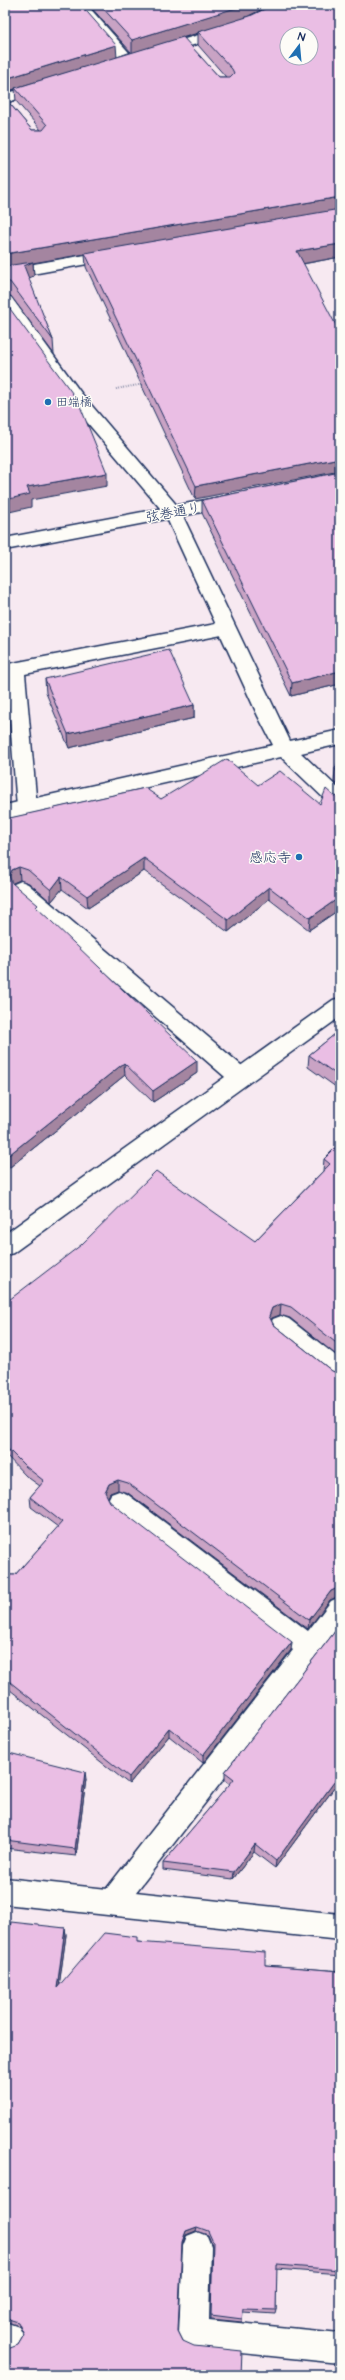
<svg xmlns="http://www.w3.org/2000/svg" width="345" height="2380" font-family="'Architects Daughter','Klee One',sans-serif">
	<rect width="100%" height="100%" fill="#f7e9f1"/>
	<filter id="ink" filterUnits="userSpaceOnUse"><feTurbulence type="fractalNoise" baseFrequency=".025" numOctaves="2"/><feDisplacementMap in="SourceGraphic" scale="8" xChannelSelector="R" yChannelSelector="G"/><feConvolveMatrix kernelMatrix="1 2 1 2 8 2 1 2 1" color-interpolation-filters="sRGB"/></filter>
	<g filter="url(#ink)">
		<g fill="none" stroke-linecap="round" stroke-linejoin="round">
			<!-- lane casing -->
			<g stroke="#1b2f5e" stroke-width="3">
				<g id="lane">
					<polygon points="72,5 87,5 133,57 135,60 133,63 123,63"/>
					<polygon points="226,622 232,623 235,628 232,633 25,674 37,807 34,812 27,814 20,812 17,807 6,669 8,664"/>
					<polygon points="21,881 28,884 248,1071 251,1077 248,1083 240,1086 232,1083 14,894 11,889 14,884"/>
					<polygon points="281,1316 289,1319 340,1359 340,1383 332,1380 273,1333 270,1326 273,1319"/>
					<polygon points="119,1491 127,1494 308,1631 331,1601 340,1597 340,1629 122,1910 113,1914 104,1910 100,1901 104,1892 293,1650 111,1510 107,1502 111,1494"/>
					<polygon points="197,2232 207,2236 211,2246 209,2320 340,2333 340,2363 194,2348 184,2343 179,2333 183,2246 187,2236"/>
					<polygon points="5,2322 19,2327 24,2337 19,2347 5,2352"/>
				</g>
			</g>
			<!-- street casing -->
			<g stroke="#1b2f5e" stroke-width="3">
				<g id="street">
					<polygon points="226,27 231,28 233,31 231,34 159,55 152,51 154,48"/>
					<polygon points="44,82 51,86 49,89 5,103 5,94"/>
					<polygon points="114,250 120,252 122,255 120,258 5,279 5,269"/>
					<polygon points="5,296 11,297 81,393 179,508 290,741 340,730 340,744 301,753 340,790 340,809 333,807 281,757 5,819 5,805 273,745 258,716 165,514 69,401 5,312"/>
					<polygon points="340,998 340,1017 13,1253 5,1256 5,1234 333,1000"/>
					<polygon points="5,1878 340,1914 340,1940 5,1904"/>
				</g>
			</g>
			<!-- secondary casing -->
			<g stroke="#1b2f5e" stroke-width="3">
				<polygon id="secondary" points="232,495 238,497 241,501 238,505 5,550 5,538"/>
			</g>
			<!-- path -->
			<polyline stroke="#1b2f5e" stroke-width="2" stroke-dasharray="0.5 2" stroke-linecap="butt" points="116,389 144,384"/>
			<!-- lane -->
			<use href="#lane" fill="#fdfcf7" fill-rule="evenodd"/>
			<!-- street -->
			<use href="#street" fill="#fdfcf7" fill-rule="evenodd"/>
			<!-- secondary -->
			<use href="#secondary" fill="#fdfcf7" fill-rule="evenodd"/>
		</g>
		<!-- wall -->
		<g fill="#c9a3c4" stroke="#1b2f5e" fill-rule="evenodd">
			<path d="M5,5L117,57L131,52L89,5H271L245,18L340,5V257L303,264L195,499L86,267L85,254L33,263L34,276L28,278L53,340L54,354L11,296H5V98L32,130H41L16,101L15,89L5,92ZM198,33V45L226,77H219L183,38Z"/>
			<polygon points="340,472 340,684 291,696 202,513 202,500"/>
			<polygon points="45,679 194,705 194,718 69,748 46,693"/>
			<polygon points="340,757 340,788 334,782 335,769"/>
			<polygon points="258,785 320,804 334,796 340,797 340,909 309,930 269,899 228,932 144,871 88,908 62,889 51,902 29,883 20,880 13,883 13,884 38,909 197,1073 153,1102 125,1075 5,1171 5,819 161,799"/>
			<polygon points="340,1030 340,1090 308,1067 309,1055"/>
			<polygon points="340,1143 340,1358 290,1318 280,1315 272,1318 271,1320 273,1324 332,1371 340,1374 340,1596 339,1596 330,1600 308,1629 128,1493 118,1490 110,1493 108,1497 110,1502 291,1650 203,1763 169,1736 129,1784 5,1686 5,1575 15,1575 58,1527 31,1507 30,1497 40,1486 26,1476 5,1454 5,1303 255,1241 323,1171 324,1159"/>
			<polygon points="340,1625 340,1780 275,1868 254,1852 233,1879 163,1870 163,1863 230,1784 225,1780 225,1772"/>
			<polygon points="5,1752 86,1779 76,1856 5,1848"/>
			<polygon points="65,1928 66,1935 59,1985 138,1942 265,1965 340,1971 340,2274 276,2269 276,2310 275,2314 243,2312 242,2322 211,2319 212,2245 208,2235 196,2231 186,2235 182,2245 178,2331 183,2341 18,2345 24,2335 19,2326 5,2321 5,1933 9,1933"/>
		</g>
		<!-- shaded-wall -->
		<g fill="#a485a0" stroke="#1b2f5e">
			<polygon points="244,5 271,5 238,21 198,32 198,33 132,53 132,40"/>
			<polygon points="116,45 117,58 15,88 15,89 5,92 5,79"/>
			<polygon points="340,197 340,210 33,263 34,276 25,279 5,267 5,254"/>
			<polygon points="340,244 340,257 296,265 297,251"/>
			<polygon points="340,458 340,471 195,499 196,486"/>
			<polygon points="107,473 107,486 31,500 31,507 5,513 5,500 27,487"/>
			<polygon points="340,671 340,684 291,696 292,683"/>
			<polygon points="194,705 194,718 69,748 68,734"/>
			<polygon points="144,858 144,871 88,908 87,896"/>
			<polygon points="19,867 20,880 13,883 10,888 9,876 12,870"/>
			<polygon points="61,877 62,889 51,902 51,890"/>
			<polygon points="269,887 269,899 228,932 228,920"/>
			<polygon points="340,897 340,909 309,930 310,918"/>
			<polygon points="197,1061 197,1073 153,1102 153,1091"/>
			<polygon points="124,1063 125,1075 5,1171 5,1158"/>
			<polygon points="281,1304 280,1315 272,1318 269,1327 269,1316 272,1308"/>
			<polygon points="118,1480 118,1490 110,1493 106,1501 105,1492 109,1484"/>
			<polygon points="340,1587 339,1596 330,1600 308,1629 309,1620 331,1591"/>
			<polygon points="292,1642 291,1650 203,1763 203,1755"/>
			<polygon points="169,1728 169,1736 129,1784 129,1777"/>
			<polygon points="85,1772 86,1779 76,1856 75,1849"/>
			<polygon points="340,1774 340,1780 275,1868 276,1861"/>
			<polygon points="255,1844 254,1852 233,1879 234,1872"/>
			<polygon points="65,1928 66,1935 58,1994 57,1988"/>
			<polygon points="197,2227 196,2231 186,2235 182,2245 182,2242 186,2231"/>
		</g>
		<!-- building -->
		<g fill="#eabee4" stroke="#1b2f5e" fill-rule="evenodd">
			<polygon points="5,5 81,5 116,45 5,79"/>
			<polygon points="100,5 244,5 239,7 132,40"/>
			<path d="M273,5H340V197L5,254V98L32,130H43L47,125L15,88L183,37L219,77H230L234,73L232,69L198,32L250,16ZM287,34H311V58H287Z"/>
			<polygon points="340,209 340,244 297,251 340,333 340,458 196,486 85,253"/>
			<polygon points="33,262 24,266 53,340 10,282 5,282 5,266"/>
			<polygon points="5,302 78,401 107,473 27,487 30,494 5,500"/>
			<polygon points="340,472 340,671 292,683 202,500"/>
			<polygon points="169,650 194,705 68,734 45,679"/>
			<polygon points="340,757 340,775 335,769"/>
			<polygon points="227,759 258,785 280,771 320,804 326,789 334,796 340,797 340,897 310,918 269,887 228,920 144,858 87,896 61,877 51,890 28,870 19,867 12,870 9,876 12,883 38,905 36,907 50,920 197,1061 153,1091 124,1063 5,1158 5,819 145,788 161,799"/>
			<polygon points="340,1030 340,1077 309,1055"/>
			<polygon points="340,1143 340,1346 291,1307 281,1304 272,1308 269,1316 273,1324 332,1371 340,1374 340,1587 331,1591 309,1620 128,1483 118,1480 109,1484 105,1492 110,1502 292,1642 203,1755 169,1728 129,1777 5,1678 5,1575 15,1575 62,1522 30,1497 44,1481 25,1466 5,1446 5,1303 81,1245 156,1171 255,1241 330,1164 324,1159"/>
			<polygon points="340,1625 340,1774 276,1861 255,1844 234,1872 163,1863 234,1779 225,1772"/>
			<polygon points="5,1752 85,1772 75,1849 5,1840"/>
			<polygon points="11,1922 65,1928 57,1988 104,1933 137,1937 137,1942 265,1952 265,1965 340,1971 340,2270 277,2265 276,2310 243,2309 242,2319 211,2315 213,2242 208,2231 197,2227 186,2231 182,2242 178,2331 183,2341 194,2346 242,2351 241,2375 5,2375 5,2350 18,2345 24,2335 18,2322 5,2318 5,1933 9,1933"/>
		</g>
	</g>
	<!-- markers -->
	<g fill="#1f6fb2" stroke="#fdfcf7" stroke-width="1.5">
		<circle cx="48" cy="402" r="4"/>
		<circle cx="299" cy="857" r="4"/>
	</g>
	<g text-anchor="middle" stroke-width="3" stroke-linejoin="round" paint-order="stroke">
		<!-- far-poi labels -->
		<g font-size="12" fill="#1b2f5e" stroke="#fdfcf7" text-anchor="start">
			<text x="56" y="406">田端橋</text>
		</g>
		<!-- street labels -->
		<g font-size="14" fill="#1b2f5e" stroke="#fdfcf7">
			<text transform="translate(173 512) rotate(-11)" y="5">弦巻通り</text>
		</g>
		<!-- poi labels -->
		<g font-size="14" fill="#1b2f5e" stroke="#fdfcf7" text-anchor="end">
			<text x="291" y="862">感応寺</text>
		</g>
	</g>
	<!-- margin -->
	<rect width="345" height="2380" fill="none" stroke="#fdfcf7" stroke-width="20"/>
	<rect x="10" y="10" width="325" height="2360" fill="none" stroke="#1b2f5e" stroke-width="1.5" filter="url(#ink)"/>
	<!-- north arrow -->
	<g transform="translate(299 46) rotate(16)"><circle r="19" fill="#fdfcf7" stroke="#a3aaba"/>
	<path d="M0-3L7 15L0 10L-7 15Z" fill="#1f6fb2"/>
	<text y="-6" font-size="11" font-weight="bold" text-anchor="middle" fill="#1b2f5e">N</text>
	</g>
</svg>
